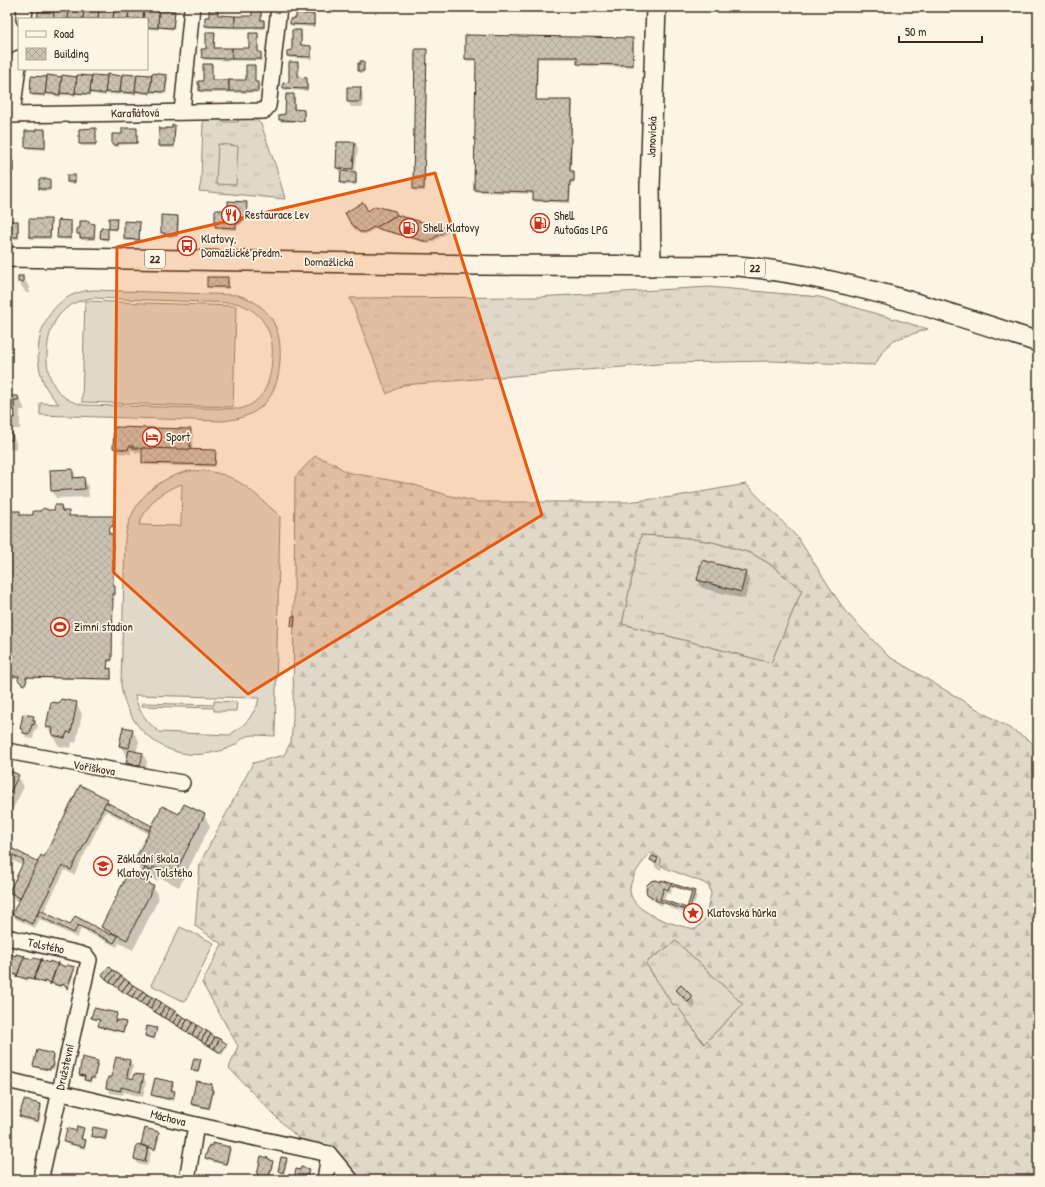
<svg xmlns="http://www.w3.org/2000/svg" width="1045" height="1187" font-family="'Patrick Hand',sans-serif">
	<defs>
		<pattern id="grass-tufts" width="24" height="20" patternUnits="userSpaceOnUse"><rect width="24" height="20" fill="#e0d8c8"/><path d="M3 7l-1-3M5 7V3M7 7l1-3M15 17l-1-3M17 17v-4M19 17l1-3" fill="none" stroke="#c1baab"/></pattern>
		<pattern id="forest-firs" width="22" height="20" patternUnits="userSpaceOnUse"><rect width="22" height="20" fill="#e0d8c8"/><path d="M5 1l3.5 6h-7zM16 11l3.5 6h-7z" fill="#c1baab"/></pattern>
		<pattern id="building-cross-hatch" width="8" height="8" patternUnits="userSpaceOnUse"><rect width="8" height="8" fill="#ccc2b3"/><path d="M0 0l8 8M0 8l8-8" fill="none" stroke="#b0a79a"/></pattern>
	</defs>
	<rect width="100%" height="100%" fill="#fcf5e5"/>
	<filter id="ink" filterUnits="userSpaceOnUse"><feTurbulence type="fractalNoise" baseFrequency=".025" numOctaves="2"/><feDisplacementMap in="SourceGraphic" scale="8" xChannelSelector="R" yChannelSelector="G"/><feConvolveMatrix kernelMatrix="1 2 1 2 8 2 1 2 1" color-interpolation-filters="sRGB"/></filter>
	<g filter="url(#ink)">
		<!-- grass -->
		<g fill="url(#grass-tufts)" stroke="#8e8173">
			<polygon points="238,118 254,118 261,124 277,170 285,199 199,191 201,181 203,123 206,119 221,119 222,122 238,122"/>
			<polygon points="709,287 820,297 928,329 894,340 884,349 875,365 772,361 671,363 403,385 387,394 350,298 537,297"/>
			<polygon points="641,535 681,537 713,542 751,553 770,564 802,590 771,663 622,624"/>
			<polygon points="676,941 743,1004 704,1044 676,1004 673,1005 646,964 648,961"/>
		</g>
		<!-- forest -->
		<path fill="url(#forest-firs)" stroke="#8e8173" fill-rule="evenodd" d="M315,456L333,463L346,472L411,484L447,495L478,502H626L672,497L746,484L798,538L845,611L888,656L1029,740L1038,749V1180H343L275,1116L229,1068L238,1046L202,983L222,944L195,926L200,863L253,763L284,755L291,742L293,719L295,477ZM641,535L681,537L713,542L751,553L770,564L802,590L771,663L622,624ZM650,853L660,858L661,865L665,868L702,882L709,886L711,894L705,919L696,929C677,926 628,913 630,888C632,875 642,863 650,853ZM676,941L743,1004L704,1044L676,1004L673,1005L646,964L648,961Z"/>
		<!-- pitch -->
		<g fill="#e0d8c8" stroke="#8e8173" fill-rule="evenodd">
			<polygon points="218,144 238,146 236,185 216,184"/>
			<path d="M93,290L238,295C270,305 282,328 280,360C278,398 260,418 222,421L40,415V403L59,404C51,396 45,388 42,378C29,340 49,292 93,290ZM93,298L236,303C250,307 261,315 267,328C272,338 273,347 272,358C271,381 265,402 240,409L83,405C76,403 69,401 63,396C51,386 46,370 47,354C48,324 61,302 93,298Z"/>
			<polygon points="85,301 236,306 233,407 82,402"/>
			<path d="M189,471C233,468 250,490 280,516L275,736C268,736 254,734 247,736C243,737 239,742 235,745C229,748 222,751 215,752C169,764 127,731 121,685L125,540C129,504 154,479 189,471ZM182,484L181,526L139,525C146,505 161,490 182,484ZM135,696V695L259,698L257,706L249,719L243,725L230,735L159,732C147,722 138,711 135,696Z"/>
			<polygon points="214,701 237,702 236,711 214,711 214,708 142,706 142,703 214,705"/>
			<polygon points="180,927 214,943 185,1002 151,985"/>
		</g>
		<!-- shadow -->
		<g fill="#0003" fill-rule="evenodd">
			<polygon points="210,7 218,7 218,16 253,17 253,7 262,7 262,21 264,21 265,23 265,29 207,28 206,26 210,18"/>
			<polygon points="297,7 305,7 305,15 314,15 315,17 315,27 292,26 291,20 297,19"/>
			<polygon points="84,11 115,13 174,12 175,14 174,30 159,28 158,30 147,29 147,19 38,19 84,13"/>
			<polygon points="301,31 302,33 302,46 310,47 312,49 312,59 289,58 288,51 293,50"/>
			<polygon points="214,33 215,35 215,49 250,49 257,34 259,36 258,53 260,53 262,55 262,61 204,60 203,58"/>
			<polygon points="633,39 634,41 634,67 580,66 578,59 538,59 537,101 572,101 573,103 571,172 573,172 575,174 574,183 571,183 570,203 535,202 534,194 476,192 475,190 477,61 467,61 466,59"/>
			<polygon points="426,50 427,52 425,191 415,191 414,189"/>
			<polygon points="363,62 364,65 364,73 360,73 359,70"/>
			<polygon points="297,63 299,65 298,78 307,79 308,81 308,91 285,90 284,83 290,82"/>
			<polygon points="7,65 10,67 10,72 7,73"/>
			<polygon points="211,65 212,68 212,81 247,81 254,66 255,68 255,83 257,83 259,85 259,93 202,93 200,90"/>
			<polygon points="167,76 168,78 166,94 151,93 151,95 136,93 136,95 121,94 121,95 106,94 106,96 91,94 91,96 76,94 76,96 61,95 61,97 46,95 46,97 32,96 31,93 77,78"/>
			<polygon points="360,88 363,93 363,107 351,107 348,101"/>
			<polygon points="294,95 295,97 295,110 303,111 305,113 305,122 281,122 280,120 286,115"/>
			<polygon points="174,126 175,128 175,148 160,148 159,145"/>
			<polygon points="95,129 96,131 96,146 82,146 80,144"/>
			<polygon points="136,129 137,131 138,144 119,145 119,147 115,147 113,145 123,135"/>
			<polygon points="45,130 46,132 46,150 27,149 26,147 26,131"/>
			<polygon points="355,143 358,148 355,172 357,175 357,185 343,185 341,182 342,173 340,173 337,168"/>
			<polygon points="7,162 13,162 14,164 14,172 7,172"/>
			<polygon points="75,176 76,179 75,184 69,184 68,182"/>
			<polygon points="49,180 50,191 41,191 40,189"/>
			<polygon points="246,203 247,205 247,221 242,221 242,224 237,226 237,230 217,229 216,227 229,211"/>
			<polygon points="368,212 396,216 448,230 449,232 429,244 376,228 366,234 361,234 353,224"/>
			<polygon points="177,217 179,220 178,237 168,237 167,235 163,235 162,233"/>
			<polygon points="116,219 117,221 117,231 111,230 110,228"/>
			<polygon points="50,220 51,223 51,239 31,239 30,237"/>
			<polygon points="7,222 18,222 19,224 19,239 7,239"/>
			<polygon points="71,222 72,224 72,240 59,239 58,237"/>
			<polygon points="545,222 546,228 536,228 535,225"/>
			<polygon points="139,223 140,225 140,241 126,241 125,239"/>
			<polygon points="94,225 95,227 95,240 82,240 78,234"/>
			<polygon points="107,229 108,232 108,241 103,240 101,238"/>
			<polygon points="23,277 29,287 29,293 26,293 19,282"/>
			<polygon points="227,278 229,280 229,289 209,288 208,286"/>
			<polygon points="7,397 18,397 24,407 24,410 20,410 20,429 7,429"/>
			<polygon points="190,430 193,435 192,451 215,451 216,453 215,467 144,465 143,462 143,453 136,453 135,451 131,450 131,454 117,453 114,448"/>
			<polygon points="7,434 12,434 16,442 16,450 8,449 7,447"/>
			<polygon points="72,470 77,479 84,478 88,486 89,497 56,498 52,490"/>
			<polygon points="61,506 63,512 69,512 70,517 113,517 114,519 114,528 110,528 110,535 113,536 111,590 114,586 116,596 113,596 112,662 108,662 108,670 111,669 112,672 112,680 27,678 27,684 24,686 21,683 19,678 13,678 13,682 7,683 7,513 20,512 21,516 34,516 48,511 54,511"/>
			<polygon points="745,573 750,581 745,599 702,588 698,580"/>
			<polygon points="294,617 296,619 295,628 292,626"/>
			<polygon points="76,703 82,714 76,743 72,742 71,748 59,746 47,727 59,704"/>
			<polygon points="33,717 38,726 37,729 35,729 33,739 27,738 21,729"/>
			<polygon points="132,730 139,741 136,753 143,754 147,762 145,774 132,771 127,763 128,757 127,756 120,746"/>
			<polygon points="7,770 18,776 24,787 7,820"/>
			<path d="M107,799L110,804L152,827L179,816L204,815L210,826L179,887L159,877L157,881L149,877L146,883L153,887L159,898L133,950L119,943L117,947L81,929L77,938L40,919L35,928L16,919L13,914L19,902L15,900L10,892L23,866L10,859L7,864V847L38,862L44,858ZM106,811L149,834L135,862L143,874L141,879L142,882L102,927L106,933L75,918L71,926L43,913L65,870L74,875Z"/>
			<polygon points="658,859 662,867 661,870 656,868 652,860"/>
			<polygon points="661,883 669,884 672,889 671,894 666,893 662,906 651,899 648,894"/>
			<polygon points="688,890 694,892 697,897 694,905 691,900 692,896"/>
			<polygon points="667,903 688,910 691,915 670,908"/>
			<polygon points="7,954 50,964 51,962 67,968 74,968 75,970 69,988 62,986 62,988 46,982 45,984 29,979 28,981 12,975 11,977 7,976"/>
			<polygon points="103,975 138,989 226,1045 227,1047 222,1055 125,993"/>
			<polygon points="677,990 692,998 696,1006 693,1009 682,998"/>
			<polygon points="116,1014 117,1016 116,1021 125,1023 126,1025 124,1033 100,1028 99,1026 100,1021 94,1020 92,1018"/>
			<polygon points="156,1029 157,1031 155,1040 147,1038 146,1035"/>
			<polygon points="7,1045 10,1048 7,1062"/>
			<polygon points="53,1054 54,1057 53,1062 55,1065 54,1069 51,1069 51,1071 36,1068 34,1066"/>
			<polygon points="200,1060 201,1062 198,1073 193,1072 192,1070"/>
			<polygon points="97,1061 98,1064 95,1080 92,1079 91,1083 87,1082 86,1078 81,1077 80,1075"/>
			<polygon points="130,1061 133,1066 130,1079 134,1080 143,1077 146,1082 143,1097 124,1092 123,1095 110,1093 107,1087 112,1079"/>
			<polygon points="172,1083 174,1085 172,1091 175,1094 174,1101 170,1100 170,1101 154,1097 152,1095"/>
			<polygon points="212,1085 214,1093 210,1110 193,1106 192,1104"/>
			<polygon points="24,1101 41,1105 42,1107 39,1123 21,1119 20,1116"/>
			<polygon points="83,1129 84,1131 82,1140 85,1141 86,1143 85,1149 66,1144 65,1142 76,1132"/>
			<polygon points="146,1129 158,1132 160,1135 156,1151 148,1149 151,1153 147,1166 138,1164 135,1159 143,1147 142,1145"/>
			<polygon points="107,1131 108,1133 106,1141 94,1138 92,1136"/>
			<polygon points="230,1148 231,1150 227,1166 207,1160 206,1158"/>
			<polygon points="286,1159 288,1161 284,1174 280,1173 279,1171"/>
			<polygon points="269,1161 272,1162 273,1164 270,1179 266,1178 266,1180 260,1180 258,1174"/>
			<polygon points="308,1170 309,1172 307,1180 295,1180"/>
		</g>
		<!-- building -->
		<g fill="url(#building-cross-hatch)" stroke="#3b2a1e" fill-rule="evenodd">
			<polygon points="209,7 218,7 218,15 235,16 235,27 205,26 205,17 209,17"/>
			<polygon points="252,7 261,7 261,20 264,20 264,27 235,27 235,16 252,16"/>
			<polygon points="296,7 304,7 304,14 314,14 314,25 290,24 290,19 296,18"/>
			<polygon points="114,9 129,11 128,19 113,19"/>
			<polygon points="129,9 144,11 143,19 128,19"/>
			<polygon points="144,9 159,11 158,28 147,27 147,19 143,19"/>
			<polygon points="159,9 175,11 173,28 158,27"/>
			<polygon points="53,10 69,12 68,19 53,19"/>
			<polygon points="69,10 84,12 83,19 68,19"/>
			<polygon points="84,10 99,12 98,19 83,19"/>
			<polygon points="99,10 114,11 113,19 98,19"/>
			<polygon points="38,11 54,12 53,19 37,19"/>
			<polygon points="292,30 301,30 301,45 311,46 311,57 287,56 287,51 292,50"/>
			<polygon points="206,32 215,32 214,48 232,48 232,59 202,58 201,49 206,49"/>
			<polygon points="249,33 258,33 258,52 261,52 261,59 232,59 232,48 249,48"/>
			<polygon points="465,35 633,38 633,65 577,64 577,57 537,57 536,100 572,100 570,171 574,171 574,181 570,181 569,201 533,200 533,192 474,190 476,59 465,59"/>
			<polygon points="415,49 427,49 424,189 413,189"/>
			<polygon points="360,61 364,61 364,71 358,71 358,63 360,64"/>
			<polygon points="289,62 298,62 298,77 307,78 307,89 283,88 283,83 289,82"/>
			<polygon points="203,64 212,64 212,80 229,80 229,91 199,91 199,84 198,84 198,81 203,81"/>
			<polygon points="246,65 255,65 255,82 258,82 258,91 229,91 229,80 246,80"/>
			<polygon points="152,73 167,75 165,92 150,91"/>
			<polygon points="107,74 122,76 120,93 105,92"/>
			<polygon points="122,74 137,75 135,93 120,92"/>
			<polygon points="137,74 152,75 150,93 135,91"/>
			<polygon points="47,75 62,77 60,95 45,93"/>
			<polygon points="62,75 77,77 75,94 60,93"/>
			<polygon points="77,75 92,76 90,94 75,93"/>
			<polygon points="92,75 107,76 105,94 90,92"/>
			<polygon points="31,76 47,77 45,95 30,94"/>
			<polygon points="347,87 361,87 360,102 347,102"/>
			<polygon points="286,94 294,94 294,109 304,110 304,121 279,120 279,115 285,114"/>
			<polygon points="172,125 175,125 174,146 158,146 159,127 159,129 166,129 166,128 172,128"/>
			<polygon points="96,128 96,144 79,144 79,129"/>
			<polygon points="122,128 137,128 137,143 118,143 118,145 112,145 112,134 122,134"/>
			<polygon points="36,129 45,129 45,148 25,147 25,131 36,131"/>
			<polygon points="337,142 355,142 353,169 336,168"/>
			<polygon points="7,161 13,161 13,171 7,170"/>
			<polygon points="341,171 356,172 356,183 340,183"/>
			<rect x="67" y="175" width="8" height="7"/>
			<rect x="39" y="179" width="11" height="10"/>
			<polygon points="228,201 247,202 246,219 242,219 242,221 236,224 236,228 215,227 215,210 228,210"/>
			<polygon points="363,202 368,211 375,206 395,211 397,215 375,228 374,227 365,232 359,232 350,222 345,213"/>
			<polygon points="161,215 178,216 177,235 165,235 165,233 161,233"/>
			<polygon points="397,215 433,225 448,229 428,242 375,228"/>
			<polygon points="109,218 117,218 116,229 109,229"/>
			<polygon points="29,219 51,219 50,237 29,237"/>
			<polygon points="58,220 71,221 71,238 57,238"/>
			<polygon points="535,220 546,221 545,226 534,226"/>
			<rect x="7" y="221" width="11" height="16"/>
			<polygon points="80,221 89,221 89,223 95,224 94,238 80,238 80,234 77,234 77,228 80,228"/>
			<polygon points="124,221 140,222 139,240 124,239"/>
			<polygon points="101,228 108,228 108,239 100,238"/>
			<rect x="18" y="276" width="5" height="6"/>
			<rect x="207" y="277" width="21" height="10"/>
			<polygon points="7,396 18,396 19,400 14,400 15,418 7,418"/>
			<polygon points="114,427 191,429 190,450 133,448 133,446 129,446 128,450 113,448"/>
			<rect x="7" y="433" width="5" height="7"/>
			<polygon points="142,448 216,450 215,465 142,463"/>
			<polygon points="73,469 73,478 84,477 85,489 51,491 50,470"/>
			<polygon points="55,505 61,505 62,511 69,511 69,516 114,516 113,526 110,526 109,534 113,534 113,585 115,585 115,594 113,594 112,660 108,660 107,669 111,668 111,679 26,677 27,681 23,685 18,680 19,676 12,676 12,680 7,680 7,511 20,511 20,515 33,515 33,511 40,511 44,508 48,510 54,510"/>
			<polygon points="702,560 746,572 741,592 697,580"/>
			<polygon points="292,616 295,616 294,626 291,626"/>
			<polygon points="61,699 77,702 71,733 67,732 65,738 52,735 53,728 46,727 51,702 59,703"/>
			<polygon points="23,714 34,716 33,720 35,720 34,725 32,724 30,734 23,733 23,729 20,729"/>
			<polygon points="123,727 133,729 129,748 119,746"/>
			<polygon points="129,750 143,753 140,766 126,763"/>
			<polygon points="7,769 19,775 7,798"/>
			<polygon points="80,785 108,799 71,870 62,866 32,924 12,914 41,855 44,857"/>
			<polygon points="106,802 152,826 150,831 103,807"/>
			<polygon points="184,804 205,814 173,877 153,867 151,871 134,862 162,806 179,814"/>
			<polygon points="7,846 38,862 20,898 9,892 24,861 7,852"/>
			<polygon points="652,856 658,858 656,863 650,860"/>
			<polygon points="145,868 150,871 145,881 139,879"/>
			<polygon points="128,873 154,886 127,940 101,927"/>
			<path d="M656,880L661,882V880L695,891L689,911L655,900L656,898L652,897L647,894L646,889L647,885L651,881ZM670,885L692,892L687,908L660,899L664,888L668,890Z"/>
			<polygon points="40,910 70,925 75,916 111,935 112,933 118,936 114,943 78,925 74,933 37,915"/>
			<polygon points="7,953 16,956 16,954 24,956 25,955 16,978 17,975 11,973 10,975 7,974"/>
			<polygon points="24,957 33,959 34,958 41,960 42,958 34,981 34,979 28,977 27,979 17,976"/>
			<polygon points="41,960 49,963 50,961 57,964 58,962 50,985 51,983 44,981 44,983 34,979"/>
			<polygon points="58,964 66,967 67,965 75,967 67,989 67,986 61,984 60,986 51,983"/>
			<polygon points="109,966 113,970 106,979 102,975"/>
			<polygon points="113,970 117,973 110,982 106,979"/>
			<polygon points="117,973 121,976 114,985 110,982"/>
			<polygon points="121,976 125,979 118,988 114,985"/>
			<polygon points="125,979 129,982 122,991 118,988"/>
			<polygon points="129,982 133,985 127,994 122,991"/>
			<polygon points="133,985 138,988 132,997 127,994"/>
			<polygon points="681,985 693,997 688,1002 676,990"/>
			<polygon points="138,988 143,991 137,1000 132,997"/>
			<polygon points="143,991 147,994 141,1003 137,1000"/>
			<polygon points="147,994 152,997 146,1006 141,1003"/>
			<polygon points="152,997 156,999 150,1009 146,1006"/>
			<polygon points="156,999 161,1002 155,1012 150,1009"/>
			<polygon points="161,1002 165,1005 160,1015 155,1012"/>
			<polygon points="165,1005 170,1008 164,1018 160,1015"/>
			<polygon points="94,1008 117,1013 115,1022 116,1022 117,1020 126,1022 123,1032 104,1027 104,1029 103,1027 98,1026 100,1020 91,1018"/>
			<polygon points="170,1008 175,1011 169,1020 164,1018"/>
			<polygon points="175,1011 179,1014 173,1023 169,1020"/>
			<polygon points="179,1014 183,1017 178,1026 173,1023"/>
			<polygon points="183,1017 188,1019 182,1029 178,1026"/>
			<polygon points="188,1019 193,1022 187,1032 182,1029"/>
			<polygon points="193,1022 197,1025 192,1035 187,1032"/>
			<polygon points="197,1025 203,1029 197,1038 192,1035"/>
			<polygon points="147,1026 157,1028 154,1038 145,1036"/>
			<polygon points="203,1029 207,1031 201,1041 197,1038"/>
			<polygon points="207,1031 211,1034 205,1044 201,1041"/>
			<polygon points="211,1034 215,1037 210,1046 205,1044"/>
			<polygon points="215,1037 220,1039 214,1049 210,1046"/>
			<polygon points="220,1039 227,1044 221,1053 214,1049"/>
			<polygon points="37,1050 53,1054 52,1061 54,1062 53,1067 50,1067 50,1070 33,1066"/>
			<polygon points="82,1057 98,1061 94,1078 91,1078 90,1081 84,1080 85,1076 79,1075"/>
			<polygon points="116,1057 130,1060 127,1077 133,1079 134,1074 144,1075 140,1092 121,1087 121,1091 106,1088 108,1077 111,1077"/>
			<polygon points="194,1058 201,1059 198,1072 191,1070"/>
			<polygon points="155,1078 173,1082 171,1090 175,1091 173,1099 169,1098 169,1099 151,1095"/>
			<polygon points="196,1081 212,1084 211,1089 213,1090 209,1108 191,1104"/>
			<polygon points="24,1100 41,1104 38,1121 19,1116"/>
			<polygon points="77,1126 84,1128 81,1139 86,1140 84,1147 64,1142 67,1128 76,1131"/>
			<polygon points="93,1127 107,1130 105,1139 91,1136"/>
			<polygon points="145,1128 159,1132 155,1149 141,1145"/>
			<polygon points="212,1143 230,1147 226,1164 205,1158 209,1145 212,1146"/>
			<polygon points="137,1145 148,1147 145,1162 134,1159"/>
			<polygon points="261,1156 268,1158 268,1159 273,1161 269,1177 265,1176 264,1180 258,1178 259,1175 257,1175"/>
			<polygon points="281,1157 287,1158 283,1173 278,1171"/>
			<polygon points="301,1167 309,1169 306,1180 294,1180 296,1169 300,1170"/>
		</g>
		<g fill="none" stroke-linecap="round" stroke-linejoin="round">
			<!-- minor casing -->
			<g stroke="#3b2a1e" stroke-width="18">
				<g id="minor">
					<polyline points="24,19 25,7"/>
					<polyline points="182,112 192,7"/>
					<polyline points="7,115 264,111 268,106 269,99 279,7"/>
					<polyline points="12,115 19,58"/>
					<polyline points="7,751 182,783"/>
					<polyline points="7,937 80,954 86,956 89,960 42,1172 42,1180"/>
					<polyline points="7,1080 196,1125 329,1154"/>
					<polyline points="329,1154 351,1180"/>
					<polyline points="187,1180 196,1125"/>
					<polyline points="325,1180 329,1154"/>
				</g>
			</g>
			<!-- major casing -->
			<g stroke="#3b2a1e" stroke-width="22">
				<g id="major">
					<path d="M7,257L479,265L738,266C841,276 940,310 1038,342"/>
					<polyline points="651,266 650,187 656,7"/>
				</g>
			</g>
			<!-- minor -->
			<use href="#minor" stroke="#fcf5e5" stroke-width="15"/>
			<!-- major -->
			<use href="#major" stroke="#fcf5e5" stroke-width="19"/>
		</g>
	</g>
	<!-- marked area -->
	<path fill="#e8590c" fill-opacity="0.2" stroke="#e8590c" stroke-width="3" stroke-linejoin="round" d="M435,173L542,515L248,694L114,573L117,247Z"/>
	<!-- icons -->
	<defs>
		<g id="restaurant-ring" transform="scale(1)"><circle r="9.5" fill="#fcf5e5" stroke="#c8321e" stroke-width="1.5"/><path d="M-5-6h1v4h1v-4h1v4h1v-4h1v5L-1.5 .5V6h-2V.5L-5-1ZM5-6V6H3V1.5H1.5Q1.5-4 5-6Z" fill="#c8321e"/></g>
		<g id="fuel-ring" transform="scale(1)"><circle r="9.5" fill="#fcf5e5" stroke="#c8321e" stroke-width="1.5"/><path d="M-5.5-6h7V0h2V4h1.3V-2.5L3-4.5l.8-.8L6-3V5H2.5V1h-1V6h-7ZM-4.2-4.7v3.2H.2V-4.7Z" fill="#c8321e"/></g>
		<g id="bus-ring" transform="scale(1)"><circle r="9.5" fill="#fcf5e5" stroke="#c8321e" stroke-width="1.5"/><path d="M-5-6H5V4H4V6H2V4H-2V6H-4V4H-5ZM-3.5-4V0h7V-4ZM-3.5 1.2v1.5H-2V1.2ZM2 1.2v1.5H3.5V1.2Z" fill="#c8321e"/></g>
		<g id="hotel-ring" transform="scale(1)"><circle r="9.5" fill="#fcf5e5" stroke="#c8321e" stroke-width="1.5"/><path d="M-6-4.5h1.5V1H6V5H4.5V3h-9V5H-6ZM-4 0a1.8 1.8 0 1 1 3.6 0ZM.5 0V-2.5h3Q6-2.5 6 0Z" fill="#c8321e"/></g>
		<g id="stadium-ring" transform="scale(1)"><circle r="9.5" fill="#fcf5e5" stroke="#c8321e" stroke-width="1.5"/><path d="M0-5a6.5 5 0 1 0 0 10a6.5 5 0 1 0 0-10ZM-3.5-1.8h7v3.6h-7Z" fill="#c8321e"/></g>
		<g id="school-ring" transform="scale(1)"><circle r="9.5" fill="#fcf5e5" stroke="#c8321e" stroke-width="1.5"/><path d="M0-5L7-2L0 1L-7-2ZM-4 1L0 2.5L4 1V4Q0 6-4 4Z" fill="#c8321e"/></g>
		<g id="sight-ring" transform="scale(1)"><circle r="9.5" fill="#fcf5e5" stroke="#c8321e" stroke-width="1.5"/><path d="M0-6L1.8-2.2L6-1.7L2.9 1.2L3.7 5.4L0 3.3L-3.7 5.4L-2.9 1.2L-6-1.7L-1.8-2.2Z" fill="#c8321e"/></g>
	</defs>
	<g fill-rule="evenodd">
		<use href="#restaurant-ring" x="231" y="215"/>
		<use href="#fuel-ring" x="540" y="223"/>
		<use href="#fuel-ring" x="409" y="228"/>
		<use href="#bus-ring" x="187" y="246"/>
		<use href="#hotel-ring" x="152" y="437"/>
		<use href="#stadium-ring" x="60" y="627"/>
		<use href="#school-ring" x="103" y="866"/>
		<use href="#sight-ring" x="693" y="913"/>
	</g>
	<g text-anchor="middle" stroke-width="3.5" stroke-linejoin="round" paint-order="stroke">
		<!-- shield labels -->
		<g fill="#fcf5e5" stroke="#75675a" stroke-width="1">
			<rect x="145" y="250" width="20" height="18" rx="3"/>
			<rect x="745" y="259" width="20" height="18" rx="3"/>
		</g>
		<g font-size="11" font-weight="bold" fill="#3b2a1e">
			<text x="155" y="263">22</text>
			<text x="755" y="272">22</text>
		</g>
		<!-- street labels -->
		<g font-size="12" fill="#3b2a1e" stroke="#fcf5e5">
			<text transform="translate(135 113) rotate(-1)" y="4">Karafiátová</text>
			<text transform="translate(652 137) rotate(-88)" y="4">Janovická</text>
			<text transform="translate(329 262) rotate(1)" y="4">Domažlická</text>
			<text transform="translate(94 768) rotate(10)" y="4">Voříškova</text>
			<text transform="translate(46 946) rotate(12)" y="4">Tolstého</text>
			<text transform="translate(65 1067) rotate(-77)" y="4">Družstevní</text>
			<text transform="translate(168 1118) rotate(14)" y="4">Máchova</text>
		</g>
		<!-- poi labels -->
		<g font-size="12" fill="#3b2a1e" stroke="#fcf5e5" text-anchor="start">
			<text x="245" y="219">Restaurace Lev</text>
			<text x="554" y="220">Shell<tspan x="554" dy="14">AutoGas LPG</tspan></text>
			<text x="423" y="232">Shell Klatovy</text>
			<text x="201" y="243">Klatovy,<tspan x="201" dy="14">Domažlické předm.</tspan></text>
			<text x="166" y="441">Sport</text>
			<text x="74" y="631">Zimní stadion</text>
			<text x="117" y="863">Základní škola<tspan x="117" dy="14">Klatovy, Tolstého</tspan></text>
			<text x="707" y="917">Klatovská hůrka</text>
		</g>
	</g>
	<!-- margin -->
	<rect width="1045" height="1187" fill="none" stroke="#fcf5e5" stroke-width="24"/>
	<rect x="12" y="12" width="1021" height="1163" fill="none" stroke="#3b2a1e" stroke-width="1.5" filter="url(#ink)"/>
	<!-- legend -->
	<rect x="18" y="18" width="130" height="52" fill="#fcf5e5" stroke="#afa495"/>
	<rect x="26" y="31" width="20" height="6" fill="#fcf5e5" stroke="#afa495"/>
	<text x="54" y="38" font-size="12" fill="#3b2a1e">Road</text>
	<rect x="26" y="48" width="20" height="12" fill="url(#building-cross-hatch)" stroke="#afa495"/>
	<text x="54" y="58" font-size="12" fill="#3b2a1e">Building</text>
	<!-- scale -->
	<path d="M899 36v6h83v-6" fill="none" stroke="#3b2a1e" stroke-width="2"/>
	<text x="905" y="36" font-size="12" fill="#3b2a1e" stroke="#fcf5e5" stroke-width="3" paint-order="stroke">50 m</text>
</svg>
